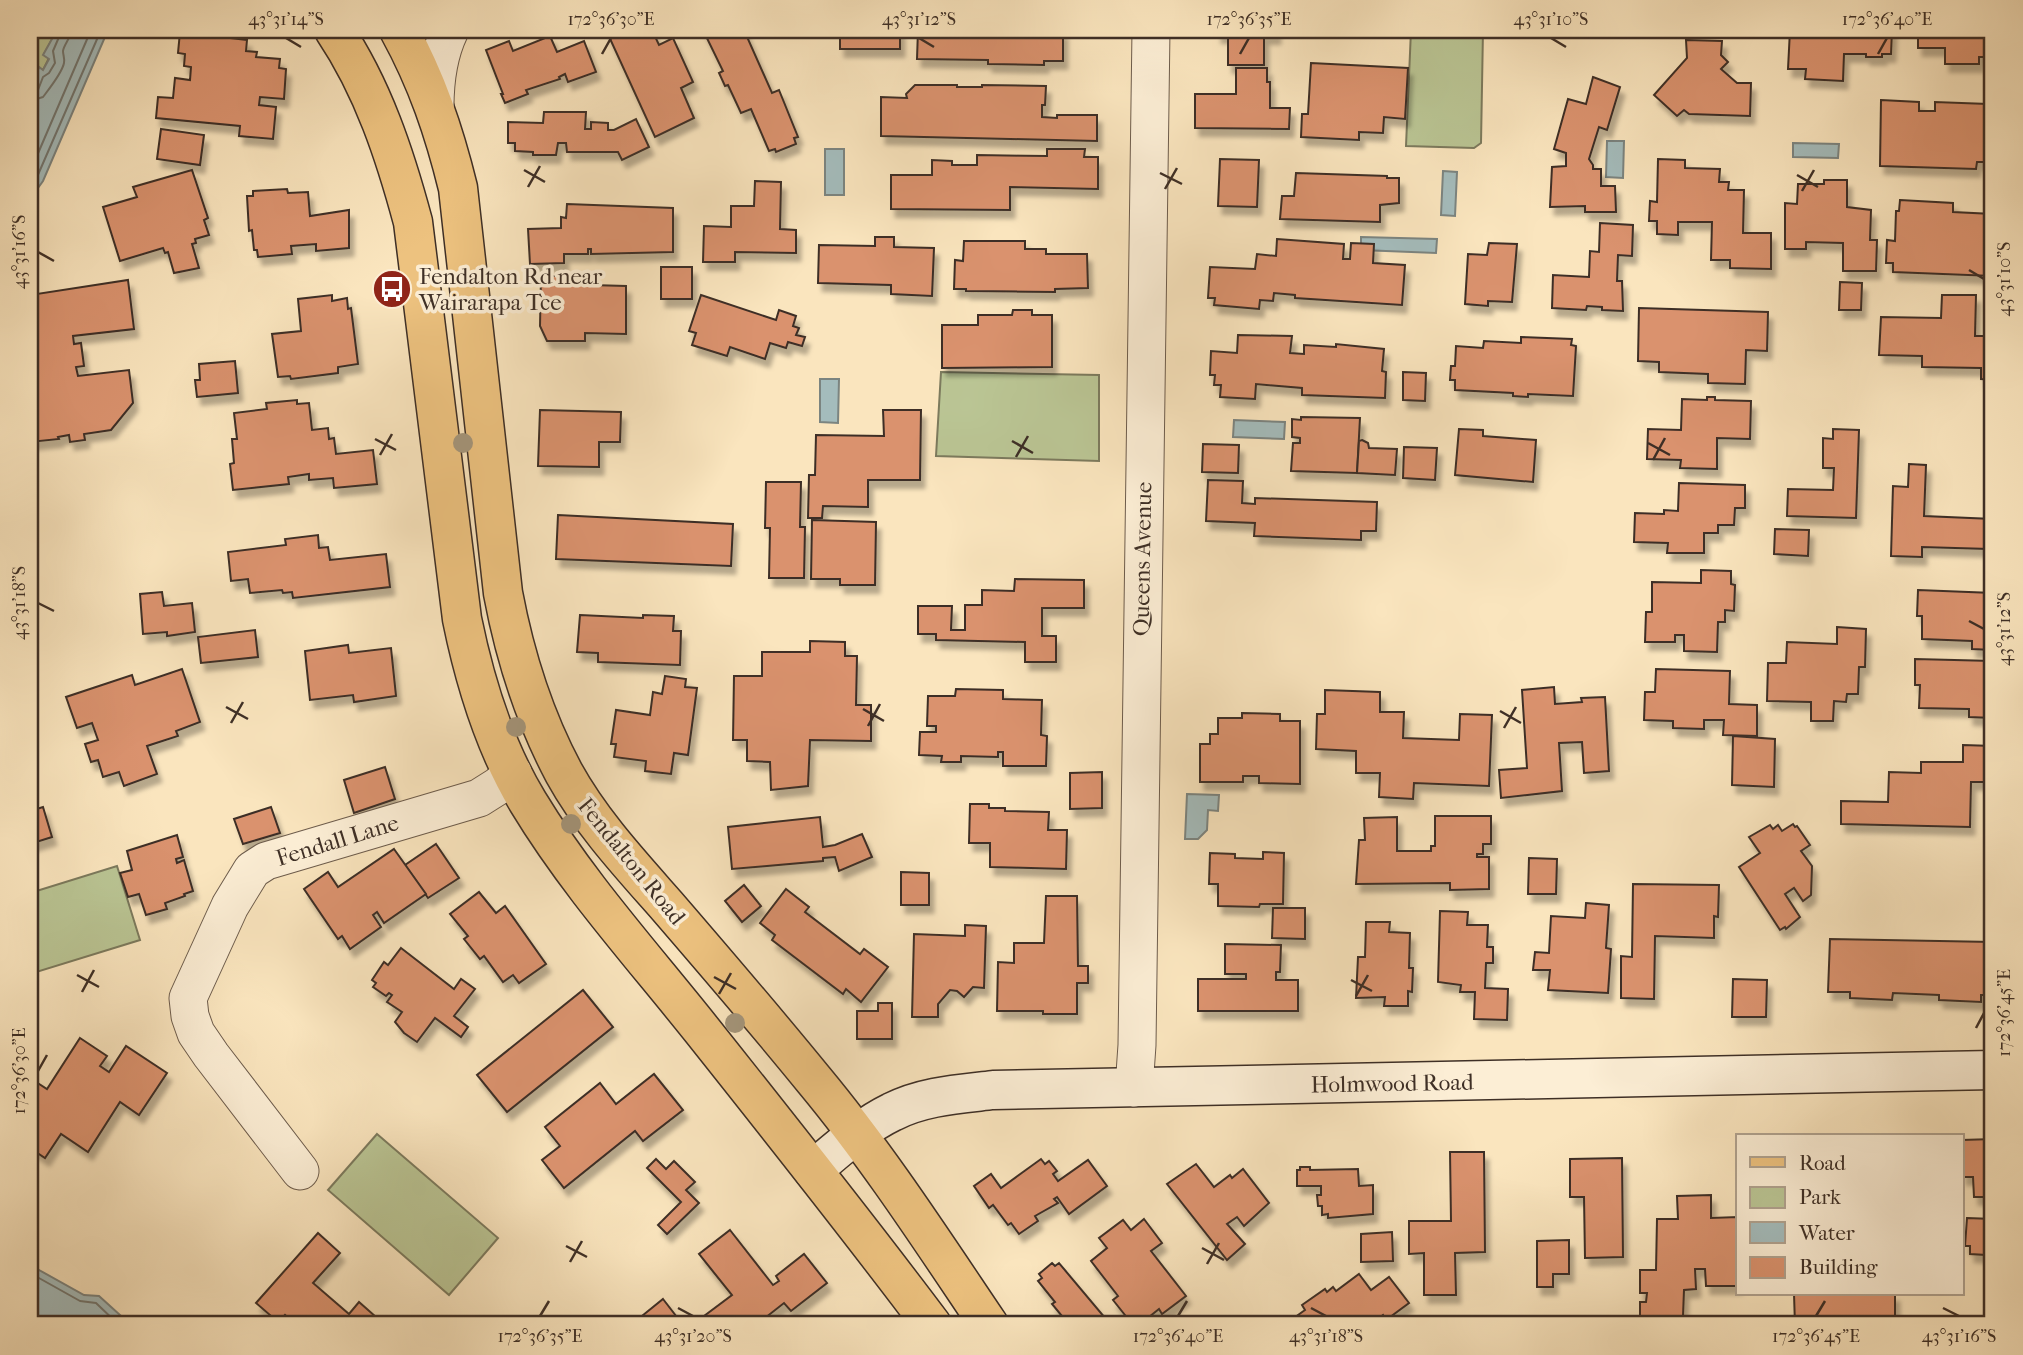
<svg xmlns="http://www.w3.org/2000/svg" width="2023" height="1355" font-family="'IM FELL French Canon',serif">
	<defs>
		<filter id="shadow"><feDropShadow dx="4.5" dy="8" stdDeviation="2" flood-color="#0004"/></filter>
	</defs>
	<rect width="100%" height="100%" fill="#fae5be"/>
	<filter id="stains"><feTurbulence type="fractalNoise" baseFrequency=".00286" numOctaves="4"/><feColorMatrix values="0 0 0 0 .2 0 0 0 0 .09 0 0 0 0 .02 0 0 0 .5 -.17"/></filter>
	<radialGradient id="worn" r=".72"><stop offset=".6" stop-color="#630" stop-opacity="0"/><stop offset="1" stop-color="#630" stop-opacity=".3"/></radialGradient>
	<!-- green -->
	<g fill="#bac594" stroke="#7c7a5d" stroke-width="2">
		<polygon points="30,30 57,30 44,54 49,58 43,70 39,68 30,94"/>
		<polygon points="1411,30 1483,30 1481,143 1474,148 1406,146"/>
		<polygon points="941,372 1099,375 1099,461 936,456"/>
		<polygon points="117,866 140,940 30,974 30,893"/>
		<polygon points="377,1134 498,1238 449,1295 328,1190"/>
	</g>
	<!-- water -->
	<g fill="#a4bcbc" stroke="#7b8480" stroke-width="2">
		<polygon points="57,30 108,30 43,181 30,199 30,94 39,67 43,70 49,59 43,55"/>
		<polygon points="1607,141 1624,141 1623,178 1606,177"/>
		<polygon points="1793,143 1839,144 1838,158 1793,157"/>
		<rect x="825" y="149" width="19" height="46"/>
		<polygon points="1443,171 1457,172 1455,216 1441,215"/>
		<polygon points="1361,237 1437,239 1436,253 1361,250"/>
		<polygon points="820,379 839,379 838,423 820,422"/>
		<polygon points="1234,420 1285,422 1284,439 1233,437"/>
		<polygon points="1187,794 1219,795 1218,811 1208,810 1207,830 1198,839 1185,839"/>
		<polygon points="30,1265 84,1295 99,1296 131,1325 85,1325 75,1318 57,1318 57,1325 30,1325"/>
	</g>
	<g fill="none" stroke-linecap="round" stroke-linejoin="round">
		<!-- shore -->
		<g stroke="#717671" stroke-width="2">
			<polyline points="30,92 38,90 43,77 49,73 55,63 53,51 62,30"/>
			<path d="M30,101L43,97C49,89 62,73 64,63C65,59 63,55 63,51C64,44 71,38 71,30"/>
			<polyline points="30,172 91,30"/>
			<polyline points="30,187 37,177 101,30"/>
			<polyline points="30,1273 80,1301 96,1303 119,1325"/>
		</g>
	</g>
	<!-- building -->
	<g fill="#da926e" stroke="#3e2f26" stroke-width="2" filter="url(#shadow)">
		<polygon points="606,30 652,30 659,45 673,38 693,82 681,88 694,118 655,137"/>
		<polygon points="703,30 744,30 772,93 779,90 798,137 794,138 796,144 776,152 775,149 769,151 751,109 741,113 728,85 725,86 719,73 723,71"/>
		<rect x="840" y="30" width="60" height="19"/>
		<polygon points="918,30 1063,31 1063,61 1044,61 1044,65 988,64 988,60 917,59"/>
		<polygon points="1217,30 1276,30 1276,36 1264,36 1264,65 1228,65 1228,35 1217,35"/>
		<polygon points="1790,30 1892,30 1891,54 1882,54 1882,57 1866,57 1866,54 1844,54 1843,81 1805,79 1806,69 1788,69"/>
		<polygon points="1918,30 1993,30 1993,65 1993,57 1979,57 1979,64 1945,64 1945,48 1918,48"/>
		<polygon points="180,32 247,40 246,51 257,52 256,57 280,59 279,68 286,69 284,99 260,97 259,105 276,107 273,139 239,136 240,126 156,118 158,97 173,98 175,78 190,80 191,67 184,66 185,54 178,53"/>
		<polygon points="550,36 557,52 584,41 596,72 568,82 565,74 559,77 560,79 526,90 528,94 505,103 501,94 503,94 486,50 509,41 513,51"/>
		<polygon points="1686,40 1722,41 1721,55 1728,62 1721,69 1737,83 1751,83 1750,116 1689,114 1684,110 1677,116 1654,95 1687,58"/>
		<polygon points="1311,63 1408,68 1405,119 1384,117 1383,133 1359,132 1359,140 1301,137 1302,114 1308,114"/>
		<polygon points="1236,68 1267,68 1267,82 1270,82 1270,108 1290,108 1289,129 1195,128 1195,94 1236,94"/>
		<polygon points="1593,77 1620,87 1607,130 1599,127 1589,159 1593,165 1593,169 1601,169 1601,186 1615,186 1616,212 1585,212 1585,206 1550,207 1552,167 1566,166 1566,153 1554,149 1568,99 1586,104"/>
		<polygon points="915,85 957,85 957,87 982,87 982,85 1046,86 1045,105 1042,105 1042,117 1057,118 1057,115 1097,115 1097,141 881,136 881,97 907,98 906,94"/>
		<polygon points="1881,100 1919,102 1919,111 1935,111 1935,102 1988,104 1988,128 1993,128 1993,162 1977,162 1976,169 1880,166"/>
		<polygon points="544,112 586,112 585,129 591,129 591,122 608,123 608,130 614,130 636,119 649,147 622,160 618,152 567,152 566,143 558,143 556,155 533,155 533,152 515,151 515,143 508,143 508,122 543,123"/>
		<polygon points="161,129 204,135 200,165 157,159"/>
		<polygon points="1047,149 1085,149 1084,157 1098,157 1098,189 1010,187 1010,210 891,209 891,175 932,175 932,160 952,161 952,165 977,165 977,155 1047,156"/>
		<polygon points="1220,159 1259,160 1257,207 1218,206"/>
		<polygon points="1658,159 1685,160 1685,168 1720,169 1719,182 1729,182 1728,190 1744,190 1743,233 1771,233 1771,269 1730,268 1730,260 1711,260 1712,222 1678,222 1678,235 1657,234 1657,221 1649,221 1650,201 1657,202"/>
		<polygon points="192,170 208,218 204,220 209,235 195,239 196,243 192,244 199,268 174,273 168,252 165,253 163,248 120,261 103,207 137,197 133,187"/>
		<polygon points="1296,173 1387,176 1387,178 1399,178 1399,203 1380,205 1380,222 1280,219 1282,196 1294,196"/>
		<polygon points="1824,180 1847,180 1847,207 1871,210 1870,240 1877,240 1876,271 1843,271 1843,243 1806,242 1806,249 1785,249 1785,203 1797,204 1798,184 1824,184"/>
		<polygon points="755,181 781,182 780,229 796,230 796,253 735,252 735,262 703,262 704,226 731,227 731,206 754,206"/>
		<polygon points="287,189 288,193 308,192 310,216 349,210 349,248 316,251 316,244 291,246 292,254 258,257 257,250 254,250 252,230 249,231 247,196 253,196 253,191"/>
		<polygon points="1900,200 1953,203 1953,212 1993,214 1993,276 1893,272 1893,263 1886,263 1887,240 1895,241 1896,211 1899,211"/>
		<polygon points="567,204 673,208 673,252 591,254 591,249 588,249 588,254 564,254 564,263 530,264 528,229 561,228 561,217 566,218"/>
		<polygon points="1600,223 1633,225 1632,256 1618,255 1617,281 1622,281 1623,311 1602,310 1602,307 1587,306 1586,310 1552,308 1553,275 1589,277 1590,251 1599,252"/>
		<polygon points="875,237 894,237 894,247 934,248 932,296 891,294 891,285 818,283 819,245 875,246"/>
		<polygon points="1277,239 1344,244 1343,259 1350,259 1351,243 1374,244 1373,263 1405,265 1402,305 1295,298 1295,295 1274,293 1273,301 1260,300 1259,309 1214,305 1215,298 1208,298 1210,267 1255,269 1257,254 1276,256"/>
		<polygon points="964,241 1025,241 1025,249 1046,249 1046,254 1087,254 1088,288 1055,289 1055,292 966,291 966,289 954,289 955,260 963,261"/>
		<polygon points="1489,243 1517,244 1512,302 1488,301 1488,306 1465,304 1468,254 1487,255"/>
		<rect x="661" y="267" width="31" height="32"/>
		<polygon points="541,276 591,276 591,285 626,286 626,334 585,333 585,341 547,341 540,326"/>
		<polygon points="128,280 134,329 73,336 74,344 81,343 84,366 76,367 78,376 129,370 133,403 111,430 84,434 85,440 70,442 69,435 58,437 59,439 30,442 30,295"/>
		<polygon points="1840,282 1862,283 1861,310 1839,310"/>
		<polygon points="332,295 332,301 347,298 348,309 351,308 358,364 338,367 338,373 291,379 290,376 278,377 272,334 301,331 298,299"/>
		<polygon points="701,295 776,320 779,310 796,316 793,326 799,328 796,335 805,337 802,346 788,342 786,348 770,343 765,359 730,347 727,356 692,345 696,333 689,331"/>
		<polygon points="1942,295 1976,295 1975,336 1984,336 1984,329 1993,329 1993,380 1981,379 1981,368 1922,367 1922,356 1879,355 1881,317 1941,318"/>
		<polygon points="1639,308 1768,312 1767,351 1746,350 1745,384 1708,383 1708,374 1659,372 1659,362 1638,361"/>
		<polygon points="1013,310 1032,310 1032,315 1052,315 1052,367 942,368 942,325 978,325 978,315 1012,315"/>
		<polygon points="1238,335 1292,336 1290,353 1304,354 1304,345 1336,347 1336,344 1384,349 1382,371 1386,372 1385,398 1302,395 1302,388 1256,384 1255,399 1220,397 1221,385 1214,385 1215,375 1210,375 1211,351 1237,353"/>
		<polygon points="1521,337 1572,339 1571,345 1576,346 1573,396 1528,394 1528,397 1513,396 1513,393 1455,390 1455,380 1450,380 1451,366 1455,366 1456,346 1483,348 1484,341 1521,343"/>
		<polygon points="235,361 238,393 197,397 195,380 200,380 199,364"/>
		<polygon points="1403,372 1426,373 1425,401 1403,400"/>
		<polygon points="1707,397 1715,397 1715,400 1751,401 1750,439 1717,438 1717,469 1680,468 1681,460 1647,459 1648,429 1681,430 1682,399 1707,400"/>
		<polygon points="297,400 297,404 309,403 312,430 328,428 329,439 334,438 336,454 373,450 377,484 334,488 333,478 309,480 309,474 288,477 289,484 233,490 230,464 234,463 232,439 237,439 234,413 267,409 266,403"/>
		<polygon points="540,410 621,412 620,442 599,442 599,467 538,466"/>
		<polygon points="883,410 921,410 920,480 868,480 868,507 823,506 822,518 808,518 809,475 815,475 816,435 884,436"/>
		<polygon points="1301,417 1360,418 1357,473 1291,471 1293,443 1300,443 1300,438 1292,437 1292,419 1301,420"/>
		<polygon points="1459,429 1483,430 1483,436 1536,440 1533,482 1455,475"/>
		<polygon points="1833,429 1859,430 1856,518 1787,516 1788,489 1833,490 1834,468 1823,468 1823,438 1833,439"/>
		<polygon points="1362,440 1368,443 1369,448 1397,449 1395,475 1357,473 1359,441"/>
		<polygon points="1203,444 1239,445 1238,473 1202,472"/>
		<polygon points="1404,447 1437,448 1435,480 1403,478"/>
		<polygon points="1909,464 1926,465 1924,516 1993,519 1993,560 1989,560 1989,549 1922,547 1922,557 1891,556 1893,486 1908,487"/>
		<polygon points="1208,480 1243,481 1242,503 1255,504 1255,498 1377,502 1376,531 1361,531 1361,540 1254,536 1255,523 1206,521"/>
		<polygon points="766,482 801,482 800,527 805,527 804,578 769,578 770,528 765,528"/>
		<polygon points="1679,483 1745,485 1745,508 1735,508 1734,525 1718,525 1718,533 1704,533 1704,553 1667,553 1668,543 1634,542 1635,513 1664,514 1664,510 1678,511"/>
		<polygon points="558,515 733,524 731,566 556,559"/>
		<polygon points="812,520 876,522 875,585 840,585 840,579 811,579"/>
		<polygon points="1775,529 1809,530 1808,556 1774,554"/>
		<polygon points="318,535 319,548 328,547 330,560 386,554 390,587 293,598 292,592 283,593 282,590 250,593 248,579 231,581 228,552 286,545 285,539"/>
		<polygon points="1701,570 1731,571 1731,584 1735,585 1734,611 1725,610 1725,622 1718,622 1717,652 1684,651 1684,635 1675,635 1675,642 1645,642 1646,612 1652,612 1652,582 1701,583"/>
		<polygon points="1015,579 1084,580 1084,608 1042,608 1042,636 1056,636 1056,662 1025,662 1025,642 936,640 936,634 918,634 918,606 952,606 951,630 965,630 965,605 982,605 982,590 1014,591"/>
		<polygon points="1918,590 1993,593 1993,650 1972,649 1972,641 1922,639 1922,616 1917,616"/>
		<polygon points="162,592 164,606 192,603 195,632 167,636 167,632 143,634 140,594"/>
		<polygon points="580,615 643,618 643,615 674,616 673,631 681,631 680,665 598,662 598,653 577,652"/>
		<polygon points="1837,627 1866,629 1865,667 1859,667 1858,694 1847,694 1846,702 1834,701 1833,721 1811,721 1811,702 1767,701 1768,663 1786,663 1787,642 1837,644"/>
		<polygon points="255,630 258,657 201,663 198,637"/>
		<polygon points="810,641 845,642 845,656 857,656 856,705 871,705 871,741 810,740 808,786 771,790 770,762 747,761 747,740 733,740 734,676 762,676 762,652 810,652"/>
		<polygon points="348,645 349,653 391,648 396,696 354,702 353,695 310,700 305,651"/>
		<polygon points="1915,659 1993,661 1993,718 1969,717 1969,709 1919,708 1920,685 1915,685"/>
		<polygon points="182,669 200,722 176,731 178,736 147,746 157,774 124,786 119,772 103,777 98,760 91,762 85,744 98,740 92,723 77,728 66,697 132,675 135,685"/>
		<polygon points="1656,669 1730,671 1729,704 1757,705 1757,736 1723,735 1724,720 1704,720 1704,729 1673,728 1673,721 1644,720 1645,692 1655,692"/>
		<polygon points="665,676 686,679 685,687 697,688 688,755 674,753 671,774 645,771 646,761 614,757 616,744 611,744 616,710 650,715 653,692 662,694"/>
		<polygon points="1554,687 1555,704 1582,702 1581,698 1605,697 1609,771 1584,773 1582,742 1559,743 1562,791 1501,798 1499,770 1527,768 1522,690"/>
		<polygon points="956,689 1003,690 1003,699 1042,700 1041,735 1047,736 1046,766 1003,766 1003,752 998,752 998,757 961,756 961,762 941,762 942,756 919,755 920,732 936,732 936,726 927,726 928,696 955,696"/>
		<polygon points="1325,690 1380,692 1380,712 1404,712 1403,738 1459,740 1460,714 1492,715 1489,786 1414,783 1413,799 1379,797 1380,773 1356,773 1356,751 1316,749 1317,714 1325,714"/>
		<polygon points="1242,713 1280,714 1280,721 1300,721 1300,784 1259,783 1259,776 1243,776 1243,782 1200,782 1200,744 1210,744 1210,734 1218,734 1218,718 1242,718"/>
		<polygon points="1733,736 1775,739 1774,787 1732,785"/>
		<polygon points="1963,745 1993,746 1993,782 1971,782 1970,827 1841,824 1841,801 1888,802 1889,772 1921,773 1921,762 1963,762"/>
		<polygon points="385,767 395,799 354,813 344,780"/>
		<polygon points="1102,772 1102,808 1070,809 1070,773"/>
		<polygon points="970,804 989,804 989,808 1005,808 1005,811 1049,812 1048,830 1067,830 1066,869 990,867 990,843 969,843"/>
		<polygon points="43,807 52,837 30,844 30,811"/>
		<polygon points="271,807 280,833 243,844 234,819"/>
		<polygon points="1435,816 1491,816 1491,844 1483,844 1483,854 1477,854 1477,857 1489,857 1489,889 1450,890 1450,883 1356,884 1359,840 1365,840 1364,818 1397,817 1397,851 1431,851 1431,846 1435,846"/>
		<polygon points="820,817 823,847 835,845 862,834 872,857 839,871 835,857 823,858 823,861 732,869 728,827"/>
		<polygon points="1793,824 1795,827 1797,826 1810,845 1801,851 1812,866 1811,895 1803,901 1794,888 1785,894 1800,917 1786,929 1785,927 1780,930 1739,867 1760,853 1749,837 1770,825 1773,829 1778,825 1782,831"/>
		<polygon points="177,835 183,857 176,859 177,863 184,860 193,891 184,894 185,896 165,903 167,909 146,915 139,894 128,897 120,873 132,870 127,851"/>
		<polygon points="436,844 459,878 428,898 405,865"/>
		<polygon points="394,849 426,894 384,923 377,912 373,915 381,927 350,949 342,936 338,939 304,889 328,872 338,887"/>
		<polygon points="1263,852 1284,853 1283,904 1260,904 1259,907 1218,906 1218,884 1209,884 1210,853 1235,854 1235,858 1263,859"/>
		<polygon points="1529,858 1557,859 1556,894 1528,894"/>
		<polygon points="901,872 929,873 929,905 901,905"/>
		<polygon points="1633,884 1719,885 1718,917 1714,916 1714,938 1655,936 1654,999 1621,998 1621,956 1632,957"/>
		<polygon points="744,885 761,906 742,922 725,901"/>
		<polygon points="786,889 809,907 805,912 860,954 864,949 888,967 861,1002 846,989 843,994 772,940 775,935 760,923"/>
		<polygon points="479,892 496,913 505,906 546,964 519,983 513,975 503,982 484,956 480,959 464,939 468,936 450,914"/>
		<polygon points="1046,896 1077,896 1078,966 1088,966 1088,983 1077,983 1077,1014 1043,1014 1043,1011 997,1011 998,962 1014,963 1014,943 1044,943"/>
		<polygon points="1586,903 1609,905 1606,948 1611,949 1608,993 1548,990 1550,970 1533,970 1535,952 1549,953 1551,916 1585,918"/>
		<polygon points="1273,908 1305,908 1305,939 1272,938"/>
		<polygon points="1440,911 1468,912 1467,925 1488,925 1487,947 1493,947 1493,963 1486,963 1485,988 1508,989 1507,1020 1474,1019 1475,992 1460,992 1461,985 1438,982"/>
		<polygon points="1366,922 1390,922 1389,932 1410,933 1409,968 1413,968 1412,992 1408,991 1408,1006 1384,1006 1385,997 1356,998 1358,957 1365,957"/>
		<polygon points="965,925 986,926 984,988 973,987 964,997 957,991 950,990 938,1004 938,1017 912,1017 914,934 965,936"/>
		<polygon points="1830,939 1993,942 1993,995 1981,995 1981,1002 1939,1000 1939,995 1893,993 1892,1000 1850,998 1850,992 1828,992"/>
		<polygon points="1225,944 1281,945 1280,972 1276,972 1276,980 1298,980 1298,1011 1198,1011 1198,979 1246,979 1246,974 1225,974"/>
		<polygon points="401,948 454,989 461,979 475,989 454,1016 468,1027 461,1037 435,1018 417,1042 404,1033 395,1022 402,1012 387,1002 392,995 389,993 386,996 373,987 376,983 372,980 384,962 388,965"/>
		<polygon points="1733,979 1767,980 1766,1017 1732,1017"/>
		<polygon points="583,990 613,1027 507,1112 477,1075"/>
		<polygon points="878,1003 892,1003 892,1039 857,1039 857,1011 878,1011"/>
		<polygon points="80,1038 107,1056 100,1066 109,1072 126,1046 167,1073 139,1115 120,1102 88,1152 61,1134 45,1158 30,1148 30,1078 47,1089"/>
		<polygon points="654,1074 683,1110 643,1141 635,1131 564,1188 542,1160 560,1146 545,1127 600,1083 616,1104"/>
		<polygon points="1993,1139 1993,1197 1974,1197 1973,1177 1962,1177 1962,1140"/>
		<polygon points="1450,1152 1484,1152 1485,1252 1455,1253 1456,1295 1424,1295 1424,1253 1409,1254 1409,1221 1451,1221"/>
		<polygon points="1622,1158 1623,1257 1585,1258 1584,1197 1570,1197 1570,1159"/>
		<polygon points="656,1159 666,1169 674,1161 695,1182 686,1190 699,1203 667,1234 658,1225 681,1202 647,1168"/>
		<polygon points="1041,1159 1045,1164 1049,1161 1057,1171 1053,1174 1058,1181 1088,1160 1107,1186 1069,1214 1057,1197 1054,1199 1058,1203 1035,1216 1038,1221 1019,1234 1011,1223 1008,1225 993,1205 989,1208 974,1186 991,1174 1001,1188"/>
		<polygon points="1196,1164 1214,1187 1230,1175 1232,1178 1243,1169 1269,1203 1244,1226 1237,1217 1227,1224 1245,1244 1227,1260 1167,1184"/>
		<polygon points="1300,1167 1310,1167 1310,1170 1358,1169 1359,1186 1373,1185 1373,1214 1328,1218 1328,1214 1322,1215 1322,1206 1318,1206 1317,1195 1321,1195 1321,1186 1297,1186 1297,1170 1300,1170"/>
		<polygon points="1711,1195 1711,1218 1738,1217 1738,1286 1706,1286 1705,1269 1695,1269 1696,1289 1684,1290 1683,1316 1693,1316 1693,1325 1640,1325 1640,1302 1646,1302 1647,1293 1640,1293 1640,1270 1656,1270 1657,1219 1678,1219 1677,1196"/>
		<polygon points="1967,1218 1993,1219 1993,1275 1985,1274 1986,1255 1970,1254 1970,1246 1965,1246"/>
		<polygon points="1144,1219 1162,1243 1151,1251 1186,1296 1162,1314 1159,1309 1139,1325 1133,1325 1113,1300 1118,1296 1091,1261 1107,1248 1099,1238 1123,1220 1131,1230"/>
		<polygon points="730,1230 773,1285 779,1281 776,1276 804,1254 827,1283 791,1311 784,1303 756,1325 692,1325 732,1295 699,1254"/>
		<polygon points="1392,1232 1393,1261 1361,1262 1361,1234"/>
		<polygon points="318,1233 340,1253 313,1283 349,1314 359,1302 376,1317 368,1325 296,1325 285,1315 278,1322 256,1303"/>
		<polygon points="1569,1240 1569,1274 1553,1274 1553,1287 1537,1287 1537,1241"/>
		<polygon points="1052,1263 1055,1266 1059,1263 1111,1325 1071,1325 1066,1321 1052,1304 1055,1302 1038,1281 1042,1278 1039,1274"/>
		<polygon points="1359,1274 1371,1290 1389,1277 1409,1303 1386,1320 1383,1315 1370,1325 1284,1325 1305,1310 1302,1305 1325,1289 1327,1292 1333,1287 1336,1291"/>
		<polygon points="1794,1294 1895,1294 1895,1324 1795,1325"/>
		<polygon points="663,1299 683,1325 633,1325 632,1324"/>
		<polygon points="816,1318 835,1325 813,1325"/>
	</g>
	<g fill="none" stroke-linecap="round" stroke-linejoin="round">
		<!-- street casing -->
		<g stroke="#6d5c4c" stroke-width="39">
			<g id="street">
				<path d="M435,107C435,80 438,55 450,30"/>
				<polyline points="1134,1088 1137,1045 1151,30"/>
				<polyline points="300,1171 211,1055 196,1033 190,1016 188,998 230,906 252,870 266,861 479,798 498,786 513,773"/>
			</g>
		</g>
		<!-- secondary casing -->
		<g stroke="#3e2f26" stroke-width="41">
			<path id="secondary" d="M813,1170C838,1149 863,1126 892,1112C923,1096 959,1094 993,1090L1993,1070"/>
		</g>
		<!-- primary casing -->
		<g stroke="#3e2f26" stroke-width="41">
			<g id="primary">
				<path d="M334,30C373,88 395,155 413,222L462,619C475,683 494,746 528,802C577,883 642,955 701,1029C779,1127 857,1225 932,1325"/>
				<path d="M399,30C427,81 444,131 458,188L503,593C515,657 533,715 564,773C591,822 630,864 667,906C717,964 766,1021 814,1080C878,1157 933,1242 989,1325"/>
			</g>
		</g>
		<!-- street -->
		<use href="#street" stroke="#fceed5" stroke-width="37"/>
		<!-- secondary -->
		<use href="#secondary" stroke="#fceed5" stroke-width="38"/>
		<!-- primary -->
		<use href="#primary" stroke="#edc27f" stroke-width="38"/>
	</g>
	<!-- trees -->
	<g fill="#a4957a">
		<circle cx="463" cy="443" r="10"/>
		<circle cx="516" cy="727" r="10"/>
		<circle cx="571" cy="824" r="10"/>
		<circle cx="735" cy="1023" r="10"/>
	</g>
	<!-- ticks -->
	<path fill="none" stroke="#3e2f26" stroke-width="2.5" d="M286,38L301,47M919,38L934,47M1551,38L1566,47M602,54L611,38M1240,54L1249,38M1878,54L1887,38M524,170L545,182M1160,173L1182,184M1797,175L1818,187M528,187L540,166M1165,189L1177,168M1802,191L1814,170M38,252L54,261M1969,270L1984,279M375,439L396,450M1012,441L1033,453M1648,443L1670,455M380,455L392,434M1016,457L1028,436M1653,460L1665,438M38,603L54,611M1969,621L1984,629M226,707L248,719M863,709L884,721M1500,711L1521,723M231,723L243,702M868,726L880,704M1504,728L1516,707M77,975L99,987M714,977L736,989M1351,980L1372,991M82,992L94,970M719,994L731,973M1356,996L1368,975M1976,1028L1984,1013M38,1071L47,1055M566,1246L587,1257M1202,1248L1224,1260M570,1262L582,1241M1207,1264L1219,1243M678,1308L693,1316M1311,1308L1326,1316M1943,1308L1959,1316M540,1316L549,1301M1178,1316L1187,1301M1816,1316L1825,1301"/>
	<!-- icons -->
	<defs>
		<g id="bus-disc" transform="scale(2.0125)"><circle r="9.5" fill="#8f2418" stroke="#fceed5"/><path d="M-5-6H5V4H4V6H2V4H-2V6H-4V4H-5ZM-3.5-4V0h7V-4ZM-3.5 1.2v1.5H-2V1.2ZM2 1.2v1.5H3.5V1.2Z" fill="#fff"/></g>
	</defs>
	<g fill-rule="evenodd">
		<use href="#bus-disc" x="392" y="289"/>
	</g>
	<g text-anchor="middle" stroke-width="7" stroke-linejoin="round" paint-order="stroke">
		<!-- poi labels -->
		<g font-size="23" fill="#3e2f26" stroke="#fceed5" text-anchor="start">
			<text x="419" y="284">Fendalton Rd near<tspan x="419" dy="26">Wairarapa Tce</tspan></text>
		</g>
		<!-- street labels -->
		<g font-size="23" fill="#3e2f26" stroke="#fceed5">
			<text transform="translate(1142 559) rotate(-89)" y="8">Queens Avenue</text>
			<text transform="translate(337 840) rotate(-17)" y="8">Fendall Lane</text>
			<text transform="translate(632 861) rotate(51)" y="8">Fendalton Road</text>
			<text transform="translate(1392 1083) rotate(-1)" y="8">Holmwood Road</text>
		</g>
	</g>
	<!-- margin -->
	<rect width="2023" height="1355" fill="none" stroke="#fae5be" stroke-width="77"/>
	<!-- legend -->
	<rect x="1736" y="1134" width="228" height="161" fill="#fceed5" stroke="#b0a28f" stroke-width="2"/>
	<rect x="1750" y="1157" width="35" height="10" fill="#edc27f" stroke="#b0a28f" stroke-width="2"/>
	<text x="1799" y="1170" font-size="21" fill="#3e2f26">Road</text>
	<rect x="1750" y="1187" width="35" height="21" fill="#bac594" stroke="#b0a28f" stroke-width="2"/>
	<text x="1799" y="1204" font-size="21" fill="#3e2f26">Park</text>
	<rect x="1750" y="1222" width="35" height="21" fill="#a4bcbc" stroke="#b0a28f" stroke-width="2"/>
	<text x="1799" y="1240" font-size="21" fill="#3e2f26">Water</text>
	<rect x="1750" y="1257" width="35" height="21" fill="#da926e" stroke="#b0a28f" stroke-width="2"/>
	<text x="1799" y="1274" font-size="21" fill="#3e2f26">Building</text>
	<rect x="38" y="38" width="1946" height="1278" fill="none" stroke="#3e2f26" stroke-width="2.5"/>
	<g font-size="18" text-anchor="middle" fill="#3e2f26">
		<text x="286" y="25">43°31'14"S</text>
		<text x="611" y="25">172°36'30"E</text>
		<text x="919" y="25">43°31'12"S</text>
		<text x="1249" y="25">172°36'35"E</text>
		<text x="1551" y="25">43°31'10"S</text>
		<text x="1887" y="25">172°36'40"E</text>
		<text transform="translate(19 252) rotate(-90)" y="6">43°31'16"S</text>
		<text transform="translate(2004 279) rotate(-90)" y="6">43°31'10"S</text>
		<text transform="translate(19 603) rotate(-90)" y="6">43°31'18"S</text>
		<text transform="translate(2004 629) rotate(-90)" y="6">43°31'12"S</text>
		<text transform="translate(2004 1013) rotate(-90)" y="6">172°36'45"E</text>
		<text transform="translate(19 1071) rotate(-90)" y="6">172°36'30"E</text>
		<text x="540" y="1342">172°36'35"E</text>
		<text x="693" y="1342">43°31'20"S</text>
		<text x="1178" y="1342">172°36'40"E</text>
		<text x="1326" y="1342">43°31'18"S</text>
		<text x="1816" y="1342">172°36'45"E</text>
		<text x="1959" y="1342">43°31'16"S</text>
	</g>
	<rect width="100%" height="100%" filter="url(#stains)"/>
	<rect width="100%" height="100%" fill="url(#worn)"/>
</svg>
